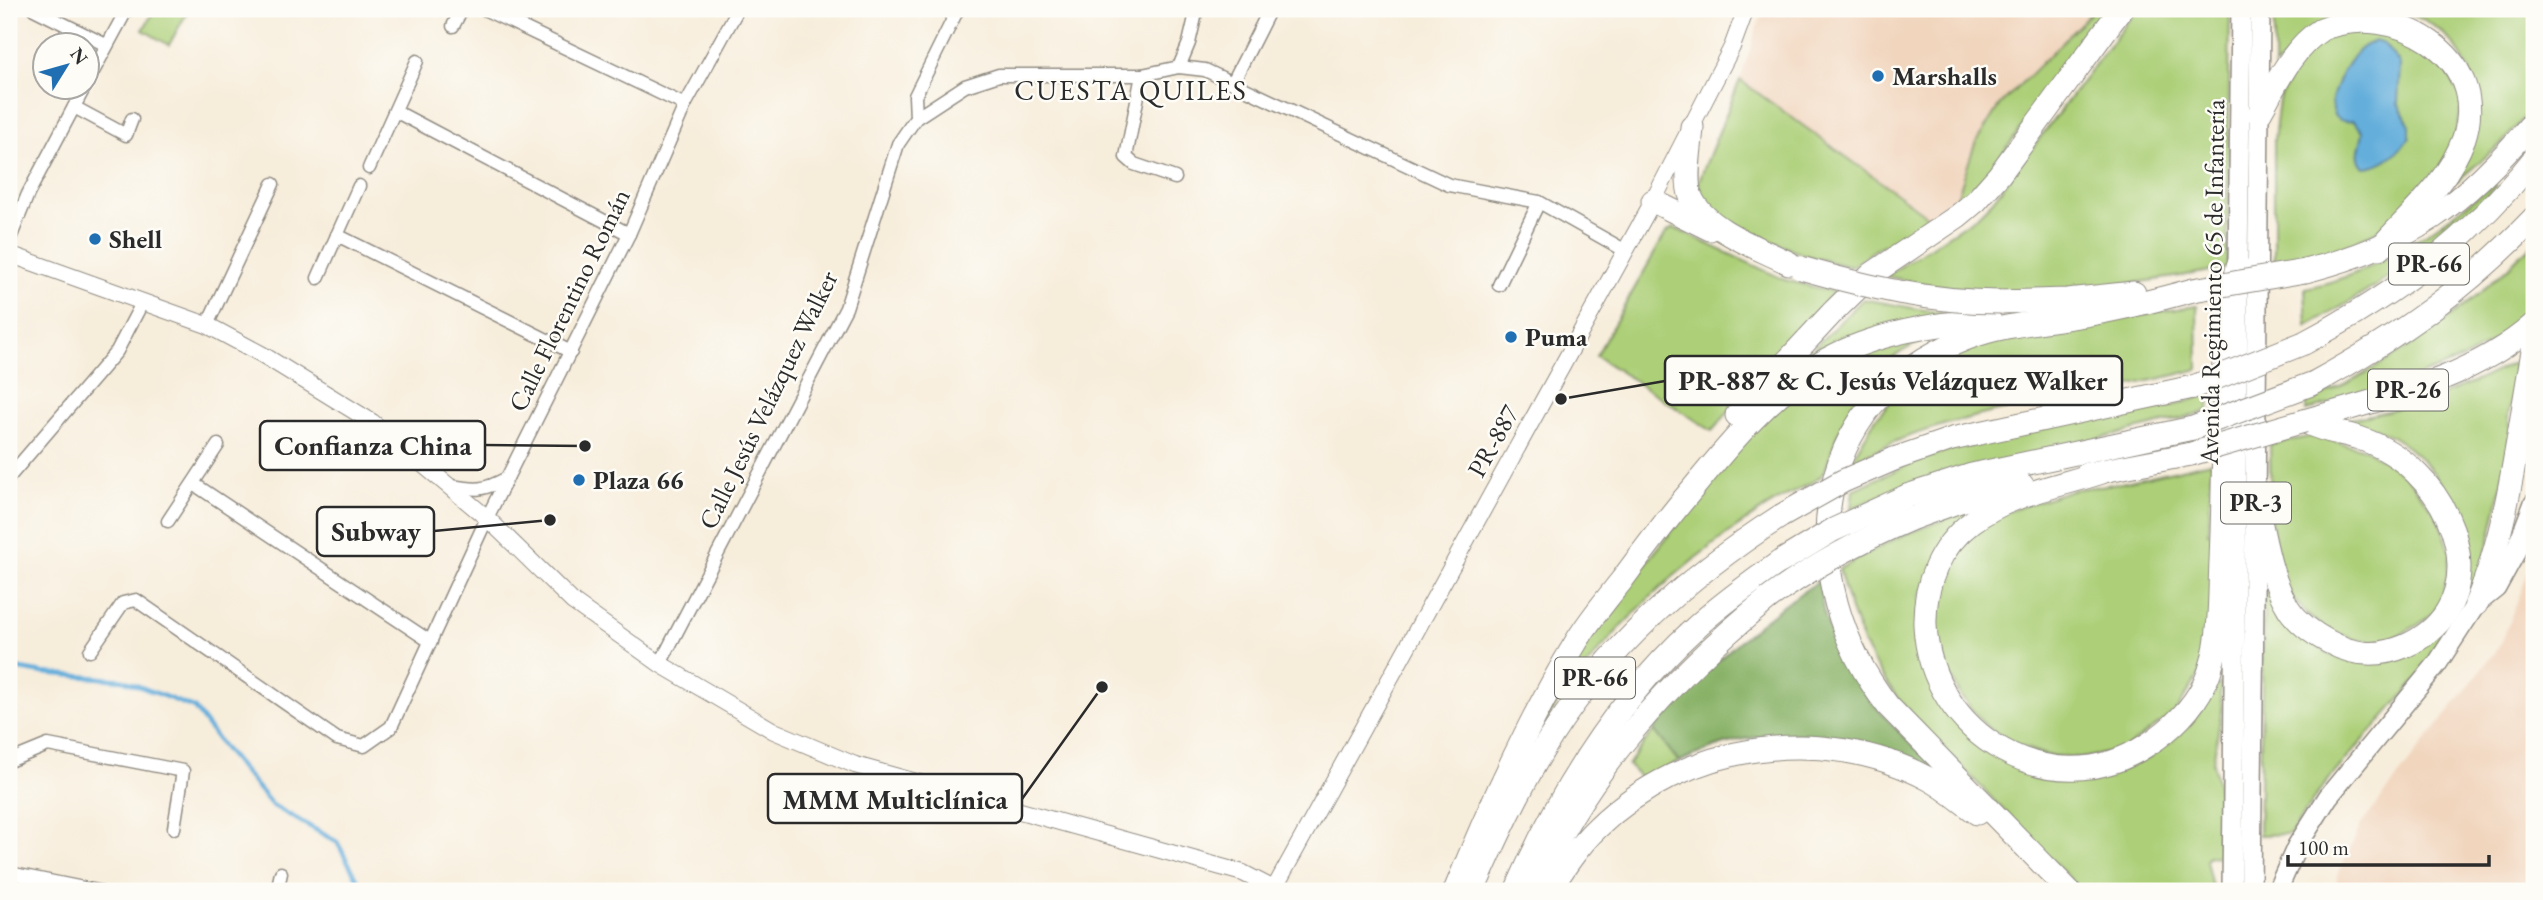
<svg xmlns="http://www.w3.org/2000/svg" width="2543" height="900" font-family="'EB Garamond',serif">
	<rect width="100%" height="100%" fill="#fdfcf7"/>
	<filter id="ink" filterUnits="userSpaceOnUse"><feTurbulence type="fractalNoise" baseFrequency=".0143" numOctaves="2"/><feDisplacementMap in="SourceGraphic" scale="14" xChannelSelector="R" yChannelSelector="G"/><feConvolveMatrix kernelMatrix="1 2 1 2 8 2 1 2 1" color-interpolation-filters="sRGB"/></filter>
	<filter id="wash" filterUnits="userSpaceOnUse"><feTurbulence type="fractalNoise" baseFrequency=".00686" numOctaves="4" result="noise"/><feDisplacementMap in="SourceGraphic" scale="28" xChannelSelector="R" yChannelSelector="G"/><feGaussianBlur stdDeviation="1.57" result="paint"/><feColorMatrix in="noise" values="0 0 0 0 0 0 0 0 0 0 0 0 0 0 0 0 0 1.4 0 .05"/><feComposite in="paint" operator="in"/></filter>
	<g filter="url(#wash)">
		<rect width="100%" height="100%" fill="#f7eddb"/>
		<!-- built -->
		<g fill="#f1d5bd">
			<polygon points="1763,9 2095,9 2019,84 1975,144 1953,209 1935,221 1740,80"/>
			<polygon points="2534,557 2534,891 2334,891 2339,872 2361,825 2501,644"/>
		</g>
		<!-- green -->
		<g fill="#accf77" stroke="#6c7d51" stroke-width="2">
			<polygon points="155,9 189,9 169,45 143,30"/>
			<polygon points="2095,9 2112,9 1986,175 1953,209 1975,144 1999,106"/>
			<path d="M2137,9H2230L2227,268C2114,289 1999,304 1886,276L1976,217L1993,200Z"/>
			<polygon points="2274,9 2356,9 2338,14 2274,67"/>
			<polygon points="2393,9 2534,9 2534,106 2502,143 2457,181 2454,180 2470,72 2456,47 2442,32 2425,20"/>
			<polygon points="2343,25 2430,41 2463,100 2450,161 2391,221 2376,232 2340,248 2316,255 2274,261 2274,140 2279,99 2301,58"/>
			<polygon points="1740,80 1921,211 1935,221 1879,247 1851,267 1804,255 1721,219 1700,194 1698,183"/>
			<path d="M2494,184L2496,186C2445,244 2374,290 2307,326L2305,288C2376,275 2438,227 2494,184Z"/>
			<polygon points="1674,228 1785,280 1834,292 1712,431 1596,356 1666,233"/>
			<path d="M2534,242V286L2528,300L2523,319L2508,332L2467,357L2409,380L2306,411L2307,402C2392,366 2470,308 2534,242Z"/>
			<polygon points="1863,299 1935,312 1961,314 1783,378"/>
			<path d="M2197,306L2198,369C2103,396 1996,403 1904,438C1886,445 1868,454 1850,462L1876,418L1892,399L1925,369L1994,337Z"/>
			<path d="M1917,340L1918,343C1879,360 1851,399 1836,438C1833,446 1826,472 1821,476C1809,486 1792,492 1779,500C1760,510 1743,523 1726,535C1653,587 1587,656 1539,731L1597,624L1758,424L1828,370L1880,347Z"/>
			<path d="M2513,363L2514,365L2516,364L2517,367L2508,417L2511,428C2500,491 2493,555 2463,612C2428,676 2372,727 2327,782C2313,798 2302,817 2290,834L2259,835L2264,592L2275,591C2348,754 2543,608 2429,467C2405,443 2381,423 2346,423V420C2405,409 2460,391 2513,363Z"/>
			<polygon points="2210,394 2209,410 2196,415 1902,487 1851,509 1853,490 1907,465 1960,446 2086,418 2169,407"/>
			<polygon points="2313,436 2366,449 2405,475 2436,514 2451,552 2443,597 2433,613 2418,625 2389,640 2361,641 2347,637 2325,628 2309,616 2294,600 2283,579 2271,522 2270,445"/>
			<polygon points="2211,462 2209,533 2213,534 2211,624 2200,674 2176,711 2125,749 2084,758 2047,755 2015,744 1986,726 1962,698 1945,664 1937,627 1940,593 1953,558 1962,545 1994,516 2071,490 2121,483"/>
			<path d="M1967,511L1968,515L1919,597L1971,738L2116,772L2149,758L2168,744L2189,726L2220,683L2222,687L2220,695L2222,708L2213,762L2220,801L2228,819L2225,857L2208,856L2206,861L2213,891H2082L1921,725C1872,672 1857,638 1839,569L1899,537Z"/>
			<polygon points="1654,730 1679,762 1642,779 1628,765"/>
		</g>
		<!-- forest -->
		<path fill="#89b268" stroke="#5a6e4a" stroke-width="2" d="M1819,581C1822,591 1821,603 1824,613C1845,685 1887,719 1937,770C1924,764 1911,757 1898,752C1849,733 1775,728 1725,744C1710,749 1694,755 1679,762L1654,730C1701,671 1756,622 1819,581Z"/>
		<!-- water -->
		<path fill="#63aedb" stroke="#476c83" stroke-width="2" d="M2375,41L2384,44L2400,64L2398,103L2410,126V137C2399,152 2384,166 2364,167C2353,156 2362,144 2363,131L2353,121C2309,127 2344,62 2360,49C2364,45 2370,43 2375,41Z"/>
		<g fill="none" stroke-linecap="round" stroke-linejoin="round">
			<!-- stream -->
			<polyline stroke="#63aedb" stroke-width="4.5" points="9,667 43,673 123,680 194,708 226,751 272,805 337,842 364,891"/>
		</g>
	</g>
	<g filter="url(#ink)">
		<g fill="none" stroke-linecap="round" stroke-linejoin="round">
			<!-- minor casing -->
			<g stroke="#918c83" stroke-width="15">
				<g id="minor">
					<polyline points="34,9 106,45"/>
					<polyline points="484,9 685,105"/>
					<polyline points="453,26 462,9"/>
					<polyline points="1179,67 1189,43 1197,9"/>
					<polyline points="1142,75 1126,157 1134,164 1175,178"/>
					<polyline points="88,81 127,9"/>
					<polyline points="1233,82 1270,9"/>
					<polyline points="74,107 126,135 132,119"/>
					<polyline points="395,111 629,234"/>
					<polyline points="916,118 915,96 958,9"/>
					<polyline points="369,168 417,61"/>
					<polyline points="337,235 571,352"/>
					<polyline points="9,241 28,194 84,88"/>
					<polyline points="318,278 359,186"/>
					<polyline points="1499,285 1539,202"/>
					<polyline points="207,325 273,184"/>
					<polyline points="9,477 117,351 142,303"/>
					<polyline points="194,484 431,642"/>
					<path d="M447,485C476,490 481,492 507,478"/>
					<polyline points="168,521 218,445"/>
					<polyline points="90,651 123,603 136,600 337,739 364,746 391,727 487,518 629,234 685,105 738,9"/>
					<polyline points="660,664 846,308 898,144 916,118 965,86 999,75 1142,75 1179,67 1205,70 1449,185 1539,202 1626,251"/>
					<polyline points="9,761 48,745 183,771 174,828"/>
					<polyline points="9,873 98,891"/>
					<polyline points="277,891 281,873"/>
				</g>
			</g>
			<!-- tertiary casing -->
			<g stroke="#918c83" stroke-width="18">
				<g id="tertiary">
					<polyline points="9,254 207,325 263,355 372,422 487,518 573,602 660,664 774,731 855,765 1243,873 1274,889"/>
					<polyline points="1273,891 1653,201 1732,47 1746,9"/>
				</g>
			</g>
			<!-- primary casing -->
			<g stroke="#918c83" stroke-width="22">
				<g id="primary">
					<polyline points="2232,891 2238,295"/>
					<polyline points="2251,891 2259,114"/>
					<polyline points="2277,891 2297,846 2328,797 2437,664 2476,604 2496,588 2514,555 2534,503"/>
				</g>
			</g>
			<!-- trunk casing -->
			<g stroke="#918c83" stroke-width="22">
				<g id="trunk">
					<polyline points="2259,114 2260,9"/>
					<polyline points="2238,266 2241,9"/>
				</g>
			</g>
			<!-- motorway casing -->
			<g stroke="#918c83" stroke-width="25">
				<g id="motorway">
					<path d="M2259,114C2277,83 2291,49 2322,29C2394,0 2491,56 2464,138C2448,183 2411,213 2380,248"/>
					<path d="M1692,127C1691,146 1684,180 1691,197C1704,229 1761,249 1789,263"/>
					<polyline points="1653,201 1710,229"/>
					<path d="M2305,271C2410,245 2466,203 2534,121"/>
					<polyline points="2000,302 2067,300 2134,293"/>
					<path d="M2304,343C2395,294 2469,240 2534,159"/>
					<path d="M2314,383C2400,336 2466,289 2534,218"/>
					<polyline points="1737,415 1832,313 1872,274 1958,216 1976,201 1999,175 2121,9"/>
					<path d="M2304,421C2383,398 2471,380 2534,324"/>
					<polyline points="1894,459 1952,439 2193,387"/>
					<path d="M2102,472C2060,486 2008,494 1972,522C1939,547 1924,584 1925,625C1930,735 2052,808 2147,745C2171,730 2193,708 2205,683C2222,645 2219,601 2221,561C2223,509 2224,457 2224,405C2224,380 2223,354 2225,329C2227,309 2234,287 2238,266"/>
					<polyline points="2087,474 2191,454"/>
					<polyline points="1907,496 1972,475 2193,428"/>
					<path d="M2256,503C2265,539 2269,577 2289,609C2299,624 2314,634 2329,642C2355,656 2379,657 2405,646C2482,612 2468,524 2417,474C2402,458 2380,445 2359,438C2340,432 2321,431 2304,421"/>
					<polyline points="1913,518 1960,501 2022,485"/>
					<path d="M2476,604C2510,523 2518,432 2534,346"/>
					<path d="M1455,891C1490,805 1529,719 1578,639C1591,618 1607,599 1622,580C1644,550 1666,520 1690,492C1730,443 1771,393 1826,360C1872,334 1938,322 1990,321"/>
					<path d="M1473,891C1496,838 1521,784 1552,735C1610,645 1692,573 1781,516"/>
					<path d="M1516,891C1559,792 1615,701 1695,628C1722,603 1751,583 1780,562"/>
					<path d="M1533,891C1582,776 1671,677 1768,599"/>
					<path d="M1549,891C1563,869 1578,846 1597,828C1684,743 1821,722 1929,779C1946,788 1961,801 1977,813"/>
					<path d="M2069,891L1888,706C1791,581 1805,401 1965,339C2002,324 2045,322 2085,315C2122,309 2157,300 2193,290"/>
				</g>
			</g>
			<!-- minor -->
			<use href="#minor" stroke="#fff" stroke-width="12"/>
			<!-- tertiary -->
			<use href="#tertiary" stroke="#fff" stroke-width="16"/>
			<!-- primary -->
			<use href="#primary" stroke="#fff" stroke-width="19"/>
			<!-- trunk -->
			<use href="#trunk" stroke="#fff" stroke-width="19"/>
			<!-- motorway -->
			<use href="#motorway" stroke="#fff" stroke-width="23"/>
			<!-- motorway-bridge casing -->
			<g stroke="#918c83" stroke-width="25" stroke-linecap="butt">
				<g id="motorway-bridge">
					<path d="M1801,268C1867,287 1931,302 2000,302"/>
					<polyline points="2193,290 2305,271"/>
					<polyline points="2193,387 2304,343"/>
					<polyline points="2193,428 2314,383"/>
					<polyline points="2191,454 2304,421"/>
					<polyline points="1781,516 1843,481 1894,459"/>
					<polyline points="1780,562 1833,530 1907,496"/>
					<path d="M1768,599C1813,566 1861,540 1913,518"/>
				</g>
			</g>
			<!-- motorway-bridge -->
			<use href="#motorway-bridge" stroke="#fff" stroke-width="23"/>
		</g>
	</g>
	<!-- markers -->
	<g fill="#1f6fb2" stroke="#fdfcf7" stroke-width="2.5">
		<circle cx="1878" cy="76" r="7"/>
		<circle cx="95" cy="239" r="7"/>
		<circle cx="1511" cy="337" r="7"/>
		<circle cx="579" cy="480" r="7"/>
	</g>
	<g text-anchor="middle" stroke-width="5" stroke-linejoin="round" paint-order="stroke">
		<!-- shield labels -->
		<g fill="#fdfcf7" stroke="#6a6a68" stroke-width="2">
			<rect x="2389" y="243.5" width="80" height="41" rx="5"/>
			<rect x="2368" y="369.5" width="80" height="41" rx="5"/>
			<rect x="2221" y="482.5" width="70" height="41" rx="5"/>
			<rect x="1555" y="657.5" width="80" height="41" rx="5"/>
		</g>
		<g font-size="24" font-weight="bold" fill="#2b2b2b">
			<text x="2429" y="272">PR-66</text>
			<text x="2408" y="398">PR-26</text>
			<text x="2256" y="511">PR-3</text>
			<text x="1595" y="686">PR-66</text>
		</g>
		<!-- poi labels -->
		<g font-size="26" font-weight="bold" fill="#2b2b2b" stroke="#fdfcf7" text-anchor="start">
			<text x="1892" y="85">Marshalls</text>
			<text x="109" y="248">Shell</text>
			<text x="1525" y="346">Puma</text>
			<text x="593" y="489">Plaza 66</text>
		</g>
		<!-- street labels -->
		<g font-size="26" fill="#2b2b2b" stroke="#fdfcf7">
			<text transform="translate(2212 282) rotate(-89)" y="9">Avenida Regimiento 65 de Infantería</text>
			<text transform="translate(569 300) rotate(-64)" y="9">Calle Florentino Román</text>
			<text transform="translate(768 400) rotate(-64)" y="9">Calle Jesús Velázquez Walker</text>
			<text transform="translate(1493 441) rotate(-61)" y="9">PR-887</text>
		</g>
		<!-- neighbourhood labels -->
		<g font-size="28" letter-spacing="2" fill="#2b2b2b" stroke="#fdfcf7">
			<text x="1131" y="100">CUESTA QUILES</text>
		</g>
	</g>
	<!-- callouts -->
	<path fill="none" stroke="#2b2b2b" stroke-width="2.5" d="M1561 399L1665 381M585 446L485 445M550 520L434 531M1102 687L1022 799"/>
	<g fill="#2b2b2b" stroke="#fdfcf7" stroke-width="2.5">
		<circle cx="1561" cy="399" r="7"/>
		<circle cx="585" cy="446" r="7"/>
		<circle cx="550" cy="520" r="7"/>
		<circle cx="1102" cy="687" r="7"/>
	</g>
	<g fill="#fdfcf7" stroke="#2b2b2b" stroke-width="2.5">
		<rect x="1665" y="356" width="457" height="49" rx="7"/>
		<rect x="260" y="421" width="225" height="49" rx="7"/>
		<rect x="317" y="507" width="117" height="49" rx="7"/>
		<rect x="768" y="774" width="254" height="49" rx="7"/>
	</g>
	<g font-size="28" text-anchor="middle" font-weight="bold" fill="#2b2b2b">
		<text x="1893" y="390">PR-887 &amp; C. Jesús Velázquez Walker</text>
		<text x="373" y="455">Confianza China</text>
		<text x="376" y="541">Subway</text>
		<text x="895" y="809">MMM Multiclínica</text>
	</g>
	<!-- margin -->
	<rect width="2543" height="900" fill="none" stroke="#fdfcf7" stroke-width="35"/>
	<!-- north arrow -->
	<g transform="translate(66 66) rotate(53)"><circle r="33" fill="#fdfcf7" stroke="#a9a8a5" stroke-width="2"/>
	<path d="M0-5L12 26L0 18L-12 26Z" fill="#1f6fb2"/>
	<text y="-10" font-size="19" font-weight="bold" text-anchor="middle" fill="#2b2b2b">N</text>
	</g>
	<!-- scale -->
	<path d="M2288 855v10h201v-10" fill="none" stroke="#2b2b2b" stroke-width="3.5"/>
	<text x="2298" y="855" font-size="21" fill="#2b2b2b" stroke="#fdfcf7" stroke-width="5" paint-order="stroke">100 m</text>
</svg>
